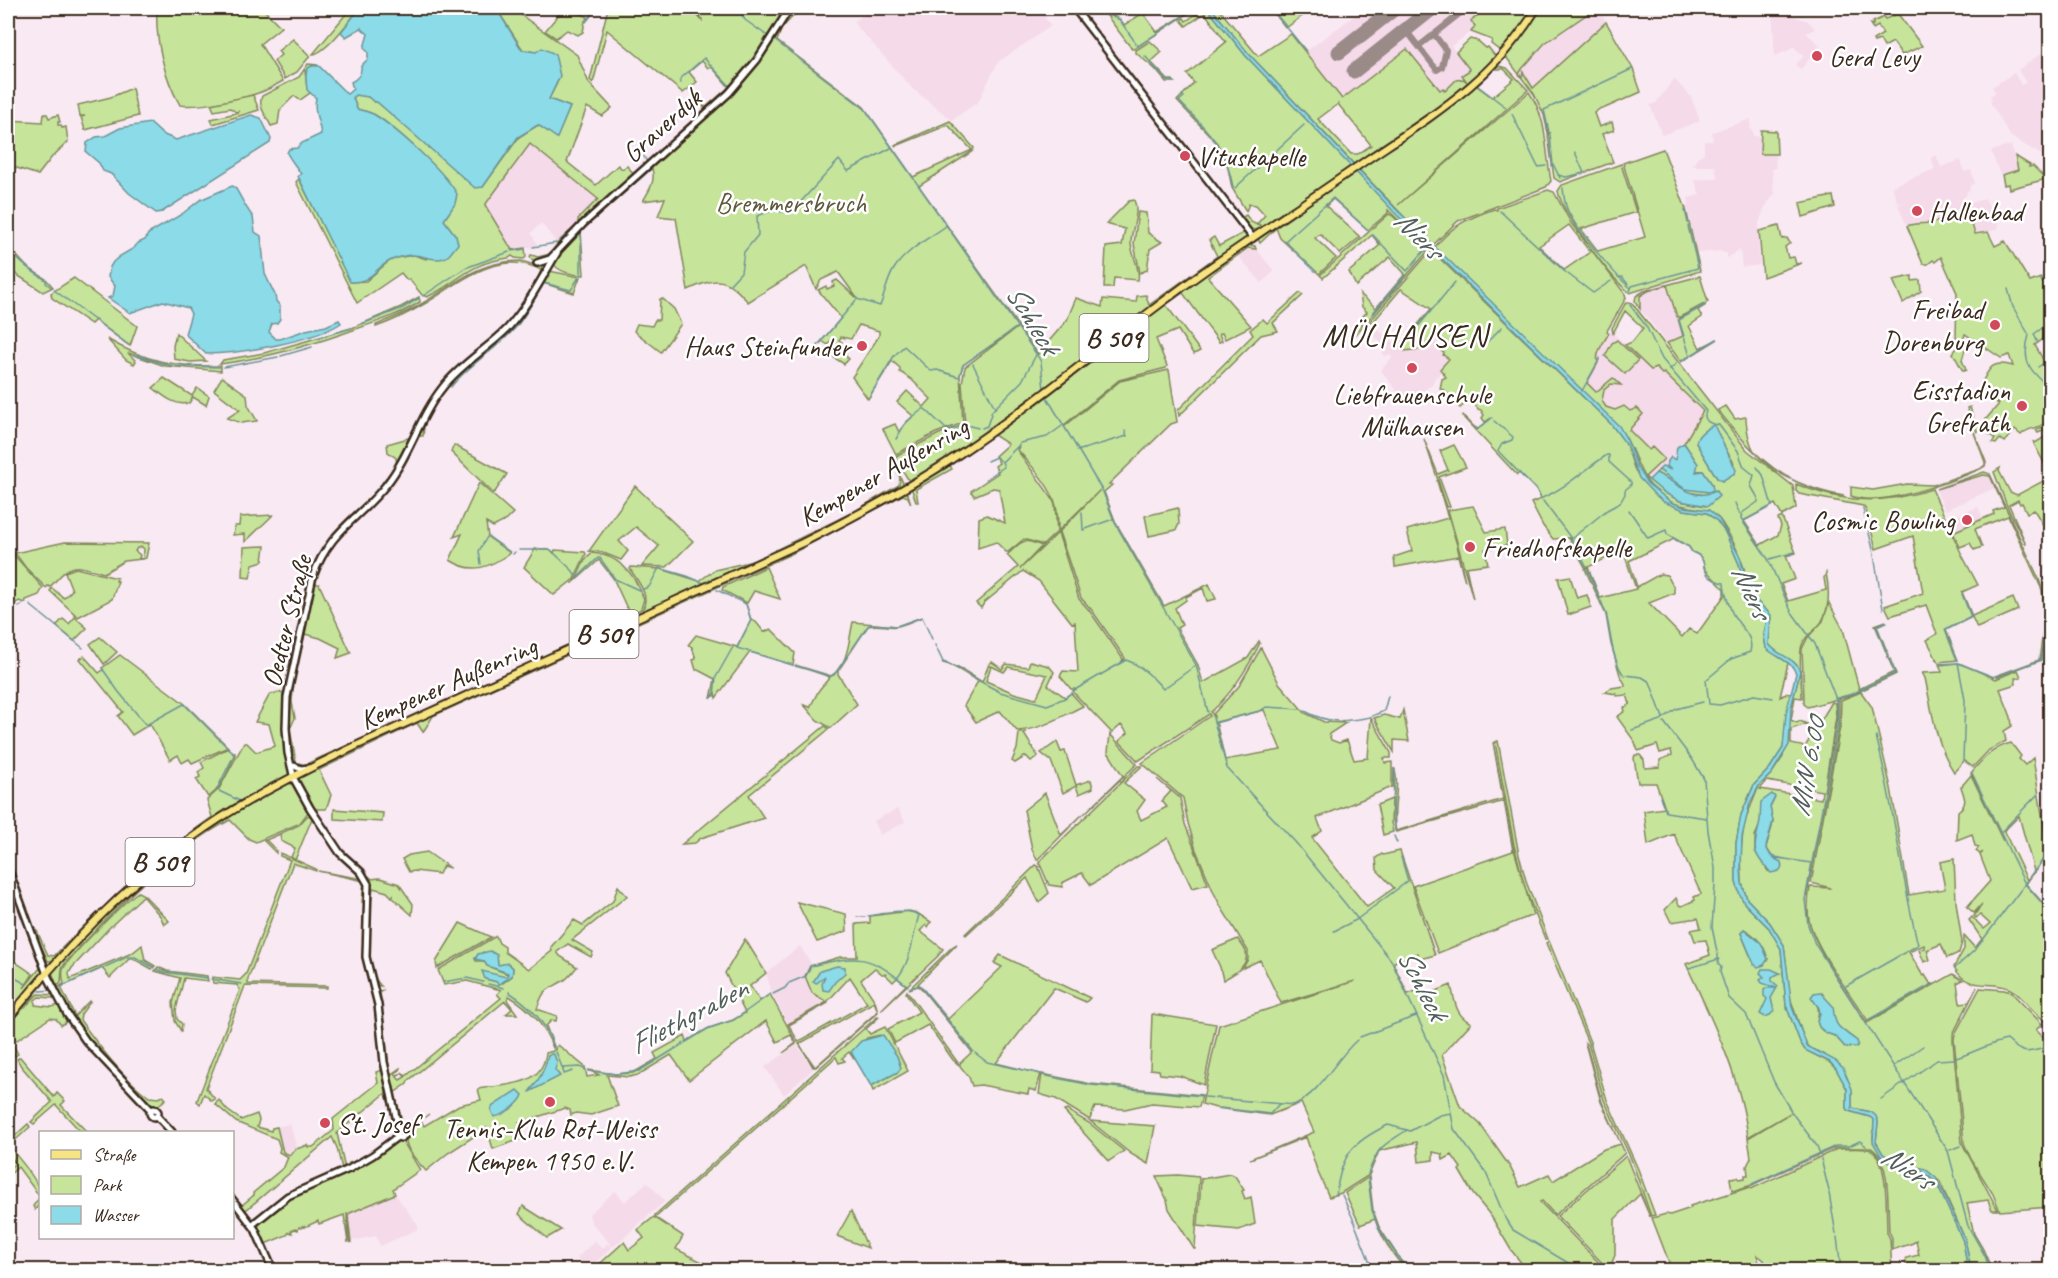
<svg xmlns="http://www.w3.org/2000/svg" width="2058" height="1278" font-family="Caveat,sans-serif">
	<rect width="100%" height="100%" fill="#f9e9f2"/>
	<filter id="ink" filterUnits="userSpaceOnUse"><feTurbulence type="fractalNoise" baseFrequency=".0167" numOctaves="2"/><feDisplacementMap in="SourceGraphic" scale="12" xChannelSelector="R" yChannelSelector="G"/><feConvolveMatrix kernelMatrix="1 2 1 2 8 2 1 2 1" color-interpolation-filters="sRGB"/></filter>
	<g filter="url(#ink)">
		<!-- built -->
		<g fill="#f5dae9" fill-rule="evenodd">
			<polygon points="875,8 1031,8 1037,15 1048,8 1056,9 1045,18 1051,26 998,62 978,102 952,120 913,89 853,22"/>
			<polygon points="1365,8 1486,8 1480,14 1471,32 1451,46 1470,70 1468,81 1453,82 1445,91 1440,90 1407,50 1342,99 1305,52"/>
			<polygon points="1596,8 1599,8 1606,22 1533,88 1524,74 1522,77 1519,74 1522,68 1545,43"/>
			<polygon points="1772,10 1808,21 1815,29 1806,33 1820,45 1801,69 1795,65 1804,56 1793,46 1789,50 1775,56"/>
			<polygon points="2042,53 2050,57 2050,160 2011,137 1990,102 1992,100 1990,96 1996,93 1992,87 2014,73 2021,85 2026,83 2018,70"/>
			<polygon points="1674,79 1691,97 1700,121 1662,135 1650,105 1656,103"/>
			<polygon points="1751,119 1750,130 1753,131 1753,136 1761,136 1761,153 1775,154 1776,168 1772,169 1774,192 1776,192 1765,207 1759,223 1758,244 1760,265 1742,267 1740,249 1727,258 1727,253 1722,253 1722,251 1697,253 1687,205 1689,204 1688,198 1700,195 1695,180 1718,178 1715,166 1693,166 1698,157 1704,153 1704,141 1713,141 1712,132"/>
			<polygon points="530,143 598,199 578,218 578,224 559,241 556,242 541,223 531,233 538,246 512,251 485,205"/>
			<polygon points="2011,145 2017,170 2000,175 1991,151"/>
			<polygon points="1936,155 1941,167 1961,160 1964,172 1971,170 1975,183 1969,186 1970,190 1966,192 1967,195 1963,197 1966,208 1929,223 1923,222 1915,224 1913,222 1907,226 1898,205 1906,202 1898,204 1892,186 1935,169 1931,158"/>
			<polygon points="1985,198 1990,209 1992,209 1999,227 1995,230 1977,234 1967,205"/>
			<polygon points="1248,248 1256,249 1274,271 1262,283 1238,256"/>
			<polygon points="1667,285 1683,336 1667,343 1640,309 1640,296 1648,291"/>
			<polygon points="1370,323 1404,351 1433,334 1445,341 1445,353 1449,358 1440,369 1441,371 1437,377 1435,377 1432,385 1406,400 1405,402 1381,370 1392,357 1390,354 1385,356 1379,348 1383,345 1368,329"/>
			<path d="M1612,328L1613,333L1651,369L1656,368L1664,372L1703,411L1690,435L1683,443L1676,461L1669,458L1668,461L1667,466L1671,470L1666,466L1660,467L1649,481L1645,477L1664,459L1652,448L1650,450L1628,429L1643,414L1630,411L1624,406L1615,410L1606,407L1602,401V395L1604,390L1611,384H1617L1613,378L1596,392L1587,384L1597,364L1598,351ZM1617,340L1637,358L1638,360L1619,368L1615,366L1605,356L1614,341Z"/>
			<polygon points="1985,475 1990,476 1995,488 1945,510 1936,490"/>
			<polygon points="1978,507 1983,519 1953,531 1948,519"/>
			<polygon points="898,809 905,822 880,835 873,821"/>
			<polygon points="800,946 812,965 805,976 827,1002 788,1024 772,993 766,973"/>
			<polygon points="797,1045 813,1069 784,1095 765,1067"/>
			<polygon points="290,1124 297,1149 294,1150 290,1155 283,1152 277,1127"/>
			<polygon points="647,1182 665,1201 613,1247 591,1222 589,1214 615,1191 625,1202"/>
			<polygon points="394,1193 418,1225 418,1229 380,1246 376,1236 351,1241 348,1215 350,1213 365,1208"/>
			<polygon points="595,1240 602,1249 608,1243 612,1248 586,1270 577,1258"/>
		</g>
		<!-- green -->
		<g fill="#c7e49b" stroke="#81875c" stroke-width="1.5" fill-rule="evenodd">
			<path d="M157,8H267L265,11L281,27L260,44L283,81C277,84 272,88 266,90C248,98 198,108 180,105C164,77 155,40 157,8Z"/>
			<path d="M351,8H360C351,19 326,53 313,54Z"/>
			<path d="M496,8H511L577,55L589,83L612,108L602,116L587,107L567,162L596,185L618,165L622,169L627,166L635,175L549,259C542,260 534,264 530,257L531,255L538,257L550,254L559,241L578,224V219L598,199L530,144L485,205L512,250L525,248L526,257L524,259L515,258L512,256L509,258C470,262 459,282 427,297L422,295L409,279L407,280L401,273L357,303L296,182L299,179L351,282L366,281L388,262L396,258L414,255L426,259L456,236L444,220C448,213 457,204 456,196C456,182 389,123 375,115C370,112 363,111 357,109L353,98L355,95C362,92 370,97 374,102H377L483,187L519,137L538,125L557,137L570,107L549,99L557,83L536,52L523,50Z"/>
			<polygon points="564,8 570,8 588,17 585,21 583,32 578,35 567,30 556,38 545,31"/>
			<polygon points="608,8 691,8 702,21 702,19 693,8 789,8 751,65 730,89 705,113 703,112 705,109 702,105 706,107 729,87 711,66 708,68 702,61 689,72 697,82 683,93 607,30 593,83 590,80"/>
			<path d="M792,8H801L782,28L777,41L864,107L913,177L972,150L948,125L896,146L895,145L950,121L974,148L973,151L919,186L1038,354L1067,320L1076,298L1102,307L1103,299L1136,302L1137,296L1146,295L1149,305L1217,256L1209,240L1214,237L1219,246L1245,232L1247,238L985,434L943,463L909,481L896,459V456L939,434L965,425L962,383L965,367L1017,328L963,365L960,375L963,423L936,433L896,454L883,429L895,424L899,432L903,426L913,416L897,402L907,391L924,407L931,399L911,379L900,372V368L892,361L868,399L852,377L879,336V331L859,325L851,339L841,337L839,340L842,342L841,346L847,351L844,354L849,359L844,364L833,357L840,347L832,340L828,345L822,341L815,349L841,318L818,290L826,286L827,289L834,286L833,282L837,280L857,298L838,272L821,280L816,289L806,266L748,302C726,277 718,276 688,290L676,218L658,216L665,198L643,201C649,191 656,181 652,169H650L651,166L731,92Z"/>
			<path d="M1101,8H1103C1110,15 1118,17 1124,25L1143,13L1157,32L1196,8L1134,49H1132Z"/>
			<polygon points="1200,8 1207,8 1246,56 1430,249 1429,250 1388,210 1388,213 1368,230 1333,199 1326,206 1360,237 1340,254 1320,234 1315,238 1336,258 1319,274 1280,238 1276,228 1260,243 1258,239 1261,229 1252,230 1241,218 1246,215 1251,222 1259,226 1260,225 1257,224 1265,215 1256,205 1249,204 1246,211 1232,188 1228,168 1217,143 1177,101 1194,83 1187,74 1226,42 1205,13 1186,26 1181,20 1184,18 1186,21 1202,10"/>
			<path d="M1211,8H1218L1258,56L1291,34L1342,99L1407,49L1440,90L1443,88L1445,91L1456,80L1463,79L1467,82L1462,75L1470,70L1456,52L1470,39L1478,41L1486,48L1488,47L1496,57V60L1431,118L1467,93L1499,66L1507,68L1528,90L1398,205L1529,92C1548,119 1545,150 1551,181L1546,187L1458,221L1432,246L1249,54ZM1495,69H1504L1514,79L1492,97L1477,86ZM1338,104L1371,145L1358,154H1351L1318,119Z"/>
			<polygon points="1270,8 1313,8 1286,28"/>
			<polygon points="1486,8 1536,8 1513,40 1499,50 1491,44 1492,40 1471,32 1475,26 1471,21"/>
			<polygon points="1539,8 1596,8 1545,43 1522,69 1519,74 1522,77 1523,72 1533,88 1606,22 1633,69 1641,92 1605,108 1601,108 1594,113 1599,127 1612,122 1614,130 1602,134 1613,162 1560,182 1554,178 1548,135 1550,133 1548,133 1544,115 1534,94 1506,57"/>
			<polygon points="1898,14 1922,46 1902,55 1893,42 1884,47 1880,40 1874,42 1873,40 1883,34 1878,26 1873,29 1870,24 1873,25 1873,22 1884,17 1885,19"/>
			<polygon points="293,39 310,56 297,72 285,79 274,61 281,55 278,51"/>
			<polygon points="1150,41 1162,52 1151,62 1168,80 1173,80 1174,82 1166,82 1155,69 1136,53 1136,50"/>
			<path d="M308,64L318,65H313L305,71L307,88L310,93L300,100L294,96L280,110L278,124L271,126C267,117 257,106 262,96L299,77Z"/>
			<polygon points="132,88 138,116 85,130 81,117 85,116 80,116 78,105 111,97"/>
			<polygon points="253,95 259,110 213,124 211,119 236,113 239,111 236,112 230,108 214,111 211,104"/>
			<polygon points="44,114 47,114 49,118 58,115 60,122 58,122 58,125 61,125 62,128 66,127 68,142 52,157 38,175 8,165 8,120 43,122"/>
			<polygon points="1761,130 1776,131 1777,154 1760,154"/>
			<path d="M1663,149L1686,209L1700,271L1630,293C1612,280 1561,212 1558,191L1562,185L1621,164L1636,212L1581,229L1598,251L1645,237L1623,163Z"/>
			<polygon points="2015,156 2030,165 2029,167 2033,166 2046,179 2009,189 2008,184 2004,185 2002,175 2018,170"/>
			<path d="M648,168L649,169L644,175L581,231L584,275C573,275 558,272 553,263L554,260L570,239Z"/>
			<path d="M1548,190L1554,192L1571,223L1625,294L1626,298L1607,331L1609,333C1604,342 1595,353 1598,363L1587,383L1596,392L1613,378L1621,385L1611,384L1604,390L1602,401L1606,407L1615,410L1624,406L1630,411L1637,408L1643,414L1629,430L1649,450L1652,447L1664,459L1645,477L1667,494L1680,501L1705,506L1714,492L1707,495L1686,492L1656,473L1659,470L1682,487L1707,492L1712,484L1703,471C1693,469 1684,477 1677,464L1687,472L1698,464L1684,443L1703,411L1664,373L1662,374L1656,368L1651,370L1625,345L1632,342L1643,328L1625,311L1613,333L1612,328L1625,304L1629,302L1632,303L1747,450L1793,486L1796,508L1782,516L1775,504L1744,521L1760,545L1778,535L1781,526L1778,519L1782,517L1796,553L1786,556L1795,579L1781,584L1788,601L1826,590L1824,578L1826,573C1830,591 1830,614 1817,628C1810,634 1805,637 1802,645C1798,656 1802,685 1802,698L1795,697L1791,720L1797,723L1800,721L1807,724L1791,729V744L1805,747L1832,702L1835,703L1836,717L1824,792L1837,717L1836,701L1839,700V727L1806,900C1807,943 1844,987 1867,1023L1953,974L1963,980L1957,983L1960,1003L1969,1002L1977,987L1953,1034V1041L1962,1143L1998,1210H1992L1988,1200L1967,1203L1974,1234L1983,1249L1992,1270H1971L1965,1239L1940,1182L1925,1169L1897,1163L1883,1154L1876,1142L1878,1122L1871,1112L1852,1108V1092L1843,1068L1822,1054L1811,1049L1805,1042L1790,997L1784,945L1770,923L1747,899L1742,883L1741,851L1744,823L1759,786L1772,773L1783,757L1791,708L1800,671C1795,657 1777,657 1770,646C1764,637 1772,628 1771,619C1769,607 1755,605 1751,595C1747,586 1746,577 1744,568C1739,553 1730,535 1722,523C1709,503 1687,511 1669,501C1633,479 1640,453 1618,426L1434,248C1453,225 1466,219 1494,209L1497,210V208ZM1569,225L1590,252L1564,270L1539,246ZM1713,428L1734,463L1717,478L1696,443ZM1767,781L1822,791L1821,799L1760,789ZM1774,795L1770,807L1773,821L1772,827L1766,847L1773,858L1768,871L1755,851V836ZM1822,993L1833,1012L1836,1025L1857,1041V1046L1845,1047C1842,1044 1838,1038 1834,1036C1828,1032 1821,1033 1818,1024C1816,1017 1821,1013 1817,1005Z"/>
			<polygon points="1833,196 1835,207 1803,217 1800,203"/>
			<path d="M1134,200C1140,213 1131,229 1131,243C1131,254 1141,269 1138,280L1114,278L1113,288H1104L1106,247L1122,245L1125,229L1106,224L1129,201Z"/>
			<path d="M1966,205L1975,234L1988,232L1995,246L2005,241L2030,282L2041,278L2050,293V334L2035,345L2045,363L2050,359V416C2042,432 2029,425 2021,435L2015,430L2004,442L2000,439L1996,444L1992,443L1995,439L1982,428L1977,432L1967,408L1970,407L1975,424L1980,426L1999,404L1992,400L1986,390L1982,391L1980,386C1989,370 1990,359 2013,366L2009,355L2001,358L1965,334L1963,341L1966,346L1962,360L1966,370L1963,371L1953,353L1961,343L1956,338L1957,293L1941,257L1935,262L1933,260L1928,264H1923L1907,226C1915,223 1922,224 1930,223C1941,222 1956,214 1966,208Z"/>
			<polygon points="1138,212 1146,213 1148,233 1162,242 1150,249 1147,270 1140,273 1134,244"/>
			<polygon points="1389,214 1393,216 1427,252 1356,334 1351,336 1350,335 1364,322 1363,316 1367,312 1362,307 1360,294 1376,308 1405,274 1390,257 1356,286 1349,272 1380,245 1372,235 1323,278 1320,275"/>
			<polygon points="1779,226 1782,239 1787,238 1790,243 1785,247 1788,258 1794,257 1796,264 1802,263 1763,277 1759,231"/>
			<path d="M1250,245L1255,246L1256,249L1248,248L1208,277L1251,326L1225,339L1222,333L1219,334L1222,341L1219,342L1183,293L1166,305L1200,351L1194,354L1192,352L1178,330L1156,339L1167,366L1166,368L1119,380L1064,425L1065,426L1120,381L1169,370L1177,422L1171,424L1109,484L1112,485L1104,492L1116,523L1164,606L1209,584L1216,599L1207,601L1203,588L1186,597V600L1175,608L1182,625L1177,628L1198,665L1203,683L1248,658L1259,641L1260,643C1247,670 1233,692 1211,712L1214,717V713L1239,686L1261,648L1279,683L1305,713L1324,722L1346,723L1329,734L1331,740L1339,743L1347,740L1354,760L1368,758L1371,718L1391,753V758H1384L1385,763L1392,762V787L1317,818L1322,831L1312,838L1367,907L1394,888L1377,870L1376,858L1382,854L1383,855L1400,851L1435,955L1420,959L1418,953L1394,962V965L1408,994L1421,989L1424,996L1451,985C1455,1001 1455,1015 1471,1023L1442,1055L1460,1106L1480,1124L1510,1167L1520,1187L1549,1174L1553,1181L1604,1149L1621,1144L1601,1102L1585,1043L1586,1044L1602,1102L1625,1153L1555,1215L1542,1201L1540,1202L1606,1270H1527L1511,1250L1491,1216L1473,1194L1459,1170L1461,1168L1452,1155L1443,1160L1442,1154L1433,1152V1160L1419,1162L1417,1142L1379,1151L1369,1175L1341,1193L1329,1197L1317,1170L1306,1137L1250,1159L1314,1132L1301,1103L1270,1115L1216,1108L1202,1104L1219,1025L1355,981L1281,1003L1260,960L1243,968L1248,959V951L1221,907L1214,893L1196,850L1188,823L1183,798L1142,763L1204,720L1210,716L1209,714L1138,761L1119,741L1128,733L1121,725L1112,733L1073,692L1074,689H1071L1060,676L1063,671L1078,672L1075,622L1072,623L1039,581L1023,571L984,603L981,608L976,603L1018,567L1007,555C1023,541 1021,537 1042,546L1020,569L1058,533L1079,599L1089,610L1123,659L1122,661L1124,660L1125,658L1091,609L1081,598L1059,532L1100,490L1058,531C1058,523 1058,514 1056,506C1053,489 1030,464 1018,450L1019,445L1017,450L1052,498L1055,505L1057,532L1043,545L1024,539L1008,552H1006L996,542L978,548L979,518L987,515L1005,523L999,489L993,488L974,496L971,491L998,473L995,466L999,463L995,456L1008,444L994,435L950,465L952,469L916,489L918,502H916L911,487L1241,249ZM1264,710L1281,750L1225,760L1216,722Z"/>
			<polygon points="8,246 27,267 46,279 53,287 43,292 8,269"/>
			<path d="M1431,250L1611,424L1626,444L1635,471L1654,494L1684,510L1707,513L1717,521L1725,532L1739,564L1747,597L1767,618L1764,635L1766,648L1788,663L1780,697L1787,693L1791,694L1783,748L1770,768L1754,785L1741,815L1736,843V882L1740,895L1745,904L1769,928L1781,949L1786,1005L1800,1042L1805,1050L1829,1062L1836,1069L1847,1089V1108L1849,1111L1870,1117L1874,1120L1873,1139L1881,1156L1895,1166L1922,1171L1936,1182L1963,1241L1968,1270H1906V1258L1919,1255L1916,1240L1913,1243L1892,1250V1238L1889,1231C1887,1207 1892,1161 1871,1148H1834L1752,1185L1732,1191L1730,1178L1738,1177L1739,1179L1745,1178V1175H1748L1747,1166L1751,1158L1748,1138L1792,1112L1748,1137C1741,1077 1711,1018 1686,964L1710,955L1706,940L1695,941L1691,930L1701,928L1698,918L1671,922L1665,910L1676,898L1679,905L1682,906L1695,900L1694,897L1701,894L1674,834L1648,845L1644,811L1665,808L1656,783H1638L1634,758L1635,755H1640L1644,760L1645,768L1660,767V760L1672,755L1671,750L1660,753L1657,745L1638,751L1635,742L1617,717L1625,711L1624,708L1630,704L1627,695L1616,696V694L1605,692L1611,688L1625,686V684L1620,675L1611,644L1606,615L1585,569L1588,567H1585L1569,538L1553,539L1543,526L1531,503L1541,499L1537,490L1519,473L1517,475L1462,416L1463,415L1477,430L1491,418L1485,422L1482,418L1484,415L1481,410L1478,409L1471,399L1460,408L1444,390L1440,389L1442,379L1446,377L1440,369L1449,359L1443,355L1444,353L1441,351L1446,343L1445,341L1433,335L1423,349L1404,351L1400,346L1431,309L1401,289L1374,321L1372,323L1370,321L1427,255H1430ZM1674,539L1689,547L1692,552C1700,555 1704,559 1704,568L1724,589V596L1697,634L1689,629L1682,637L1649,603L1674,593V588L1667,575L1660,574L1637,587L1629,561ZM1623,550L1636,589L1600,598L1588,567ZM1744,929C1756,936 1766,947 1768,961L1750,955L1741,933Z"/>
			<path d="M521,261L541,267L543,271L520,310L498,335L462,366L427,409C433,381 476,354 497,335C513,320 535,291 541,270C499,248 461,282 426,303C411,312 393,321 376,327V325C392,318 409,312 423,303C458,282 478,261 521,261Z"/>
			<path d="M549,271L580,277L574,293L543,283C530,306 515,327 495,345C469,368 438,389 425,423C423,427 424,432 423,436H418L417,434L420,427L447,384L497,340Z"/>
			<polygon points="1700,276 1708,302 1680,317 1677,317 1667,285 1648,291 1640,296 1640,309 1635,301 1636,296 1644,291"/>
			<polygon points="1912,276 1912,281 1920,280 1921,291 1903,303 1893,280"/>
			<polygon points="74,278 137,326 130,346 95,320 91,324 52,298 51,293 54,291"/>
			<polygon points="1300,293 1303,295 1273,323 1278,331 1261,335 1179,416 1178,410 1253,335 1250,330 1263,319 1267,323"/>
			<path d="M419,297L420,302C401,314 377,322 356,329C312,345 267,358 220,364L223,360L264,353L352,328L401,307Z"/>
			<polygon points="660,299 663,299 674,309 681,324 661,352 634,331 637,324 652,326 655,320 659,320"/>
			<polygon points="1706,305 1698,310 1702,317 1689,326 1700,348 1718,339 1681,362 1667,343 1683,336 1678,319"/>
			<polygon points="176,333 206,361 190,362 174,359 173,346"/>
			<path d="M107,339C146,362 176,367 221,366V371L165,366L128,353L136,361L134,364L126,360Z"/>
			<polygon points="1617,340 1638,360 1625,374 1605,356 1612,343"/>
			<polygon points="222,377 247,395 248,405 257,421 241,423 227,418 240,410 214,390"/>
			<path d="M164,378L192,396L197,388L209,396L206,405L193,397L189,403C175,407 163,395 153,388Z"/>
			<path d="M1726,406L1735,419L1746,417C1746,425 1749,445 1755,452C1774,477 1819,492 1844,496C1836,497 1826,493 1817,490C1774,477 1745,445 1718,410Z"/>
			<polygon points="425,409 393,473 377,494 338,531 318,556 335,533 376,493 384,480 397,466 396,458 388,452 387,444 412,437"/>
			<polygon points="2050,420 2050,541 2046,533 2047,531 2034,510 2027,513 2022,503 2020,504 2018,500 2009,505 2026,544 2009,511 1994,472 2000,468 1999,471 2010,492 2017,495 2049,478 2050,474 2034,444 2034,441 2035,443 2050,434 2047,429 2038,433 2036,430 2045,426"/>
			<path d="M1970,422L1986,462L1985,466L1980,469C1951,482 1880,508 1851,496V487L1873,490L1907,484L1933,485L1980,469L1985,465V462Z"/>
			<polygon points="1424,439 1438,474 1448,470 1440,451 1454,445 1466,467 1439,477 1450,507 1447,507"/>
			<polygon points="454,445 507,474 495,492 493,493 451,452"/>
			<path d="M893,460L903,483L901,488L802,542L304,768L294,763C280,721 292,677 301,636C307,610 311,584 321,560H324L315,584H319L351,653L337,658L340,648L320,638L305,634L294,679L292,702L295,718L290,729L296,762L304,765L642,611C651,595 638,582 630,569L631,567L661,569L699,581L715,570L753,561L855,511L899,485L900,478Z"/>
			<path d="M1984,472L1990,474L2039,579C2049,607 2046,631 2041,660L1997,677L1995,676L2039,660L2045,617L2042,590L2008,516L1975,529L1982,547L1974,550L1970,543L1960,547L1953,532L1994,514L1993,511L2004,507L1990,476L1983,475L1936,489Z"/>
			<polygon points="1437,481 1438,481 1457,545 1465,581 1458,556 1395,567 1394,557 1412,551 1407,530 1448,518"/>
			<path d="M479,483L513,513L505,521L493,527L486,523L488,537L510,553C490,567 473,575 450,560L462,534L454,537Z"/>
			<path d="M1796,484C1845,504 1883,504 1932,489L1962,555L1978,585L1962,592L1972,616L2013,598L2018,610L1977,628L1972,617L1946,630L1958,660L1938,662L1927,640L1937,634L1926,605L1890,616L1885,606L1923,593L1913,536L1876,549L1866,510L1863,506L1799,494L1796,491Z"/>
			<polygon points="635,486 693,541 667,567 642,566 659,546 636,527 619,541 628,551 621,560 601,552 589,551"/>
			<polygon points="903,492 908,494 911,504 908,497 903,495 791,554 433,716 423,732 417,723 319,770 331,795 326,809 314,809 344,855 371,878 367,878 338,850 313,810 299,780 302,774 357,747 791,550"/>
			<polygon points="1473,506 1486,532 1505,529 1507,545 1485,549 1488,564 1466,567 1473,599 1448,510"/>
			<polygon points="1178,508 1179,524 1176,530 1149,536 1145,516"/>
			<polygon points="273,515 245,542 245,534 233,535 235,526 239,526 240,517"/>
			<path d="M65,542L149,543L146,558L143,559L144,549L142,547L137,548L135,551L140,555L139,558L142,559L124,561L104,573C72,564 72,562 50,587L48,586L46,588L26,568L15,553Z"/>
			<polygon points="265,546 263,561 253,564 250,578 243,577 244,547"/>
			<polygon points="535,549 551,550 554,553 555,550 585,552 586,554 574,579 554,595 524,567"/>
			<path d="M592,553C619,555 635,574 644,599L641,609L630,615L613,578L599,560L572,584C581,575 581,559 592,553Z"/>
			<polygon points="11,554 15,556 43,588 39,595 26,600 25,603 19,601 8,609 8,555"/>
			<polygon points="766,567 780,599 754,591 747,603 722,590 723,587"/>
			<polygon points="76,568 117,578 116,581 118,581 112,599 78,617 50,591 52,588 64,598 72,590 65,572"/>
			<polygon points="1570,576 1577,598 1587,595 1591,607 1568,615 1558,578"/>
			<polygon points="1829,603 1843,629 1859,689 1894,672 1875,625 1886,621 1877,626 1896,674 1852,695 1808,707 1804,704 1804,699 1802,649 1808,637 1823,621"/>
			<polygon points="746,604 751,620 756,622 764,632 771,629 795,653 793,665 750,652 716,698 715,693 711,699 715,679 698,670 696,670 693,660 696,659 692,647 688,645 696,635 737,647 751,620"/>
			<polygon points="75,617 87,628 74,641 56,626 63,619 69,624"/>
			<path d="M922,617C915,620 906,624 898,626C889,628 878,623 868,626L838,671V674L857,704L831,728L817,720L804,705L810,707L819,690L830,677L795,665L831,676C848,667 849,639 853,622L897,626Z"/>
			<polygon points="100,637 117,652 104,664 90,644"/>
			<polygon points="120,655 185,704 228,747 192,763 189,759 182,763 178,755 170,760 150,724 132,735 118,716 123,712 80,659 84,656 99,673 103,670 102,668"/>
			<path d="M1030,661L1049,666L1054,672L1048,685L1065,697L1071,693L1083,706C1062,716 1041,730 1017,731L1000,711L976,722L964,706L978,681C965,675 957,666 943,663L942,662L963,670L982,682L989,664L992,662L1002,669L1006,664L1028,667ZM991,666L1004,672L1008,667L1047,675L1036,699L1014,693L986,681Z"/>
			<path d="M1959,663L1996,679L2018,670L2021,677L2015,678L2016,684L2000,689L2011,717L2012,726L2004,731L2006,741L1989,750L1973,767L1964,761L1954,772C1935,743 1932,710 1925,678L1922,673L1942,672L1939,664Z"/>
			<path d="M284,692L286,693L291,774L289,777L192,836L60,955L52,961H48L34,931H37L48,955L54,956C104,905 154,858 212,817L207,800L219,789L244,743H247L256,752L275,746L269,724L255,722L270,694Z"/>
			<path d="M1861,692L1872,707L1891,788L1909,895L1945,889L1940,862L1954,859L1956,902L1962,942L1959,953L1947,958L1941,944L1927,950L1930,960L1924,962L1919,950L1925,948L1924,945L1909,952L1923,976L1925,975L1930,983L1933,984L1868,1021C1851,995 1815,948 1809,920C1807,909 1808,898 1810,887L1831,888L1811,883L1840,727L1841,702V700Z"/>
			<polygon points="1403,710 1409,741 1394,740 1394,752 1374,718 1384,715 1400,719"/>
			<polygon points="825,726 829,729 749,795 764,818 701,838 695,843 682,844"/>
			<polygon points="1027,732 1024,734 1038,756 1031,761 1026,756 1015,763 1012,761 1017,749 1019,733"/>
			<polygon points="1110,734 1137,764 1084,814 1123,776 1108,752"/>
			<polygon points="1498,741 1519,855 1527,884 1548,939 1545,939 1525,888 1514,845 1495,742"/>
			<polygon points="1057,742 1061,752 1065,751 1076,785 1091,780 1093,788 1079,794 1076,786 1063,793 1051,761 1041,753"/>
			<path d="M1493,742L1513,846L1533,915L1438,953L1413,886L1513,851L1504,801L1396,832L1393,821L1394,768C1401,786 1391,811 1396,831L1503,799Z"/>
			<path d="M2011,743L2021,756L2019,759L2025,765L2033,758L2048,852L2050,850L2026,884L2050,911V1017L2046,1021C2032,1014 2024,996 2010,989C1991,979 1968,993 1954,967L1964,949V936L1975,948L1982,939L1969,920L1972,917L1984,929L1990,924L1980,915L1976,918L1974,916L1982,904L1974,913L1967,907L1990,881L1980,855L1983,852L1980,854L1976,851L1979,847L1975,846L1972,834L1957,840L1958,811C1968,804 1965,798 1961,787L1971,775L2003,841L1971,773C1982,759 1994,747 2011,743ZM2019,816L2034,871L2027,880L2004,831Z"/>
			<path d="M228,748L235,753V756C228,769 222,790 208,797L196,779L200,777L198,772L204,768L201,762Z"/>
			<polygon points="1138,766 1142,766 1124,783 1145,800 1137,811 1141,820 1167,807 1162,801 1171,791 1157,779 1180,798 1185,824 1208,884 1192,888 1168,838 1091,885 1082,873 1062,883 1063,887 1049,885 1039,862"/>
			<path d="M288,783L294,785L309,811L300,823L256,842L249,839L230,820C166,854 114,910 66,962L62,968L61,983L57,986L52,972C101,916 153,865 215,823C235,809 258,799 279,787Z"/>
			<polygon points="1045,793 1061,835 1083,814 1037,860 1032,849 1024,810"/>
			<polygon points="1392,799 1391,822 1393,832 1383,835 1377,805"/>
			<polygon points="334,809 383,813 382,822 334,819"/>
			<polygon points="313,815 336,851 364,879 368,895 365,902 362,902 364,881 318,871 363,879 336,852 313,816 295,860 291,857 295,848 281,841 280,834 266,840 276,850 276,853 264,841 299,825 307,816"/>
			<polygon points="427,852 450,868 443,866 439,874 415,871 409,872 402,859 409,855"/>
			<polygon points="280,853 316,869 316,871 293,863 248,979 248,984 327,986 327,988 245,986 206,1088 215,1099 212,1101 204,1094 200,1104 197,1101 240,990 237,985 213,983 212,977 240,980 246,974 290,860 280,856"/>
			<polygon points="1036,865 1038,866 1049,893 1039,902 1027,878 966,935 965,934"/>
			<path d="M380,878L399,884L413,904L412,915L392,897L394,894L392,897L387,892L373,888C370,913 361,967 381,986L376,985L366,952L369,882L371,879Z"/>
			<path d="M618,886L627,896L572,940L593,952L591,957L568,944L557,952L560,956L577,967C573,971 569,978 563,981C546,991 544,988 537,1009L557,1016L556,1021L552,1020L546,1026L554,1047L553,1048C544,1025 531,1009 509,996L507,1000L517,1014H506L512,1009L505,1001L408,1081L407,1084L394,1093L404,1127L419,1117L404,1129L402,1128L389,1081L378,991L384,990L380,992L390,1075L400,1068V1070L395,1073L396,1075L400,1074L397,1077L400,1080L405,1077L402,1072L406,1076L501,998L497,994L501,990L467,981L444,985L438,970L496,936L499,943L505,947V952L529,969L552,951L551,947L574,920L583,925L613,901ZM483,952L497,958L498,965C505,966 507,960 513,968L512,976L503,983L485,979L506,977L508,974L487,966L484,961H476L475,958Z"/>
			<path d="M138,892L144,895L169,921L164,925L161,917L143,896L111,926L72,968L69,973L70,979L132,953L142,945L145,960L155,966L152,969L134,959H129L110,978L102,968L61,987L75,1016L89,1001L90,1002L81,1014L80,1020C99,1046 124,1079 149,1097L159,1098L163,1096L166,1099L155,1108L151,1107C116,1071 75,1036 57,988L64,984C63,980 62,974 63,970C67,958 126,900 138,892Z"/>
			<polygon points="797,902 846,914 847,931 817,942"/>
			<path d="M909,911L917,913L931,922L928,927L926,925L920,931L943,949L938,956L881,1010L906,985L897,978L893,982L885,974H882L875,968L861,980L875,1001L878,1012L816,1067H813L788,1024L827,1002L812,993L805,976L810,966L840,957H857L856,924L870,923V916ZM850,977L867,1003L798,1042L789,1025L828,1003L827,1002ZM874,1002L878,1011L815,1067L799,1044Z"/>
			<polygon points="460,923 491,937 437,968 436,962"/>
			<polygon points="29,932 44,972 8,1016 8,957 33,974 24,988 40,968"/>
			<path d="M745,939L766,973L750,986L760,1001L770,994L796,1042V1044L783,1053L796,1043L791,1035L777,1042L766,1021L689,1080L671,1055L638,1075L629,1077L607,1075L618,1106L591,1115L576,1113L571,1115L570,1110L565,1108L519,1123L521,1126L518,1128L521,1139L493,1149L487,1128L448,1153L426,1171C400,1143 398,1136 429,1114L421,1120L424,1126L459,1105L481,1100L478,1089C504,1084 542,1088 546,1053L553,1051L558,1045L585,1067L587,1077L599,1075L588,1070L616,1074L633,1073L657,1059L654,1053L685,1036L687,1041L707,1029L733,1020L745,1013L725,973Z"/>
			<path d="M1238,939C1240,943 1245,948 1246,952C1250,966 1232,975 1223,980L1220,967L1212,950Z"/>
			<polygon points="1549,941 1590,1042 1607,1100 1638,1169 1655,1215 1651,1216 1631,1159 1604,1100 1588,1043 1546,943"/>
			<polygon points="957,944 918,984 948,1019 1002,967 994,963 1000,955 1090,998 1086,1002 1054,988 996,1063 1041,1074 1036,1091 1029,1089 1028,1094 981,1085 972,1086 969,1077 960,1066 960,1063 972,1052 921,988 918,986 909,989 952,947"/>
			<polygon points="158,967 167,971 207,976 208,981 184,978 176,1010 177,1019 182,1024 181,1031 175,1021 173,1003 180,978 155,971"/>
			<polygon points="44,981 46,981 22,1010 38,994 55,995 53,998 39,997 35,1000 35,1005 52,1007 59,1005 68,1018 65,1023 61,1025 56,1019 50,1018 17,1040 10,1039 18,1054 15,1056 10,1048 8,1049 8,1020"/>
			<polygon points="1980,988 2004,990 2011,992 2042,1024 2036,1030 2045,1039 2050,1034 2050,1207 2000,1211 1993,1194 1971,1159 1964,1143 1954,1039 1955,1034"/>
			<polygon points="907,991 958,1063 959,1065 953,1060 928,1025 895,1043 888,1029 919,1012 906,993"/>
			<polygon points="1152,1014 1216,1024 1204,1085 1180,1076 1160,1074 1159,1070 1150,1069"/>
			<polygon points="878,1016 879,1017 866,1029 870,1034 885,1027 908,1071 873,1091 871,1086 898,1072 901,1068 897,1056 880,1035 867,1038 851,1053 854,1059 849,1052 842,1058 845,1061 839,1063 836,1057 656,1217 655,1215"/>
			<path d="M378,1020L396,1130C391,1148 366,1157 351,1165L349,1163C364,1159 385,1147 393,1133L391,1112L386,1093L337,1133L345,1169H342L337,1148L332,1137L246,1210L233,1197V1195L242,1205L254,1195L253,1193L284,1167L288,1157L279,1152L280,1148L277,1139L236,1122L215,1104L219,1100L227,1110L241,1120L257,1114L259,1120L257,1127L271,1131L272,1128L277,1127L283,1152L290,1155C294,1147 300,1149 307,1145L308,1147H313L334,1130L333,1119L378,1083L376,1072L383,1070Z"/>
			<polygon points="20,1057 54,1097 57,1093 65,1101 61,1105 87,1132 81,1132 56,1105 34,1124 31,1122 52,1102 21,1066 17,1059"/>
			<polygon points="1042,1074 1091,1084 1202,1095 1199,1107 1152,1103 1125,1109 1095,1107 1090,1119 1088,1119 1056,1099 1039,1094"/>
			<polygon points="1067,1110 1089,1123 1124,1151 1109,1161 1064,1111"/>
			<polygon points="1090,1121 1155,1126 1148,1164 1131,1154"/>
			<path d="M28,1124L30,1127L9,1146C21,1163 52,1190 35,1210L33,1206L40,1197L18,1167L8,1176V1170L15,1163L8,1152V1142Z"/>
			<path d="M397,1140L404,1143L420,1170L393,1189L395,1194L350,1213L348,1215L351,1243L349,1240L347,1213L348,1243L344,1215L319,1224L318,1221L305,1227L304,1225V1227L302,1226V1228L299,1227L298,1230L295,1229L291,1231L292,1233L289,1232L287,1235L265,1244L257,1226C274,1193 321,1187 351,1171C367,1162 382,1150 397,1140Z"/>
			<path d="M1837,1149C1843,1149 1865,1147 1871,1150C1889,1158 1886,1214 1887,1232L1890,1239L1892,1270H1767L1764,1260L1757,1255L1761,1270H1672L1652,1218L1666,1214L1670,1215L1691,1208L1690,1206L1750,1187L1751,1189Z"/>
			<polygon points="1626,1156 1650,1217 1640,1194 1615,1219 1615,1255 1609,1270 1557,1216"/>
			<polygon points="1230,1174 1235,1176 1244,1190 1242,1191 1245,1199 1251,1197 1255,1224 1239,1230 1198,1226 1201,1179"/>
			<polygon points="1178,1175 1199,1177 1195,1249 1194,1249 1169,1209 1167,1200 1156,1176"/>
			<path d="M1369,1177L1373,1210L1379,1227L1407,1270C1394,1258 1381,1237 1375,1219L1360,1225L1345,1193Z"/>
			<polygon points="523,1206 561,1230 547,1238 519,1214"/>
			<polygon points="851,1211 868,1248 837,1236"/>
			<polygon points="654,1217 683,1236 676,1249 718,1270 593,1270 624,1242 629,1250 644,1238 638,1230"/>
		</g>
		<!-- water -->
		<g fill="#8cdbe8" stroke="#6c9497" stroke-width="1.5">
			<path d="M360,8H496L522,50L536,52L542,48L555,54L560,76L549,99L570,107L557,138L538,125L518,137L483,187L475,188L377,102H374L368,97L355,95L353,98L357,109C363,111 370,112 375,115C397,129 445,172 457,194L455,204L444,220L456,236L458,244C455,247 452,252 449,255C439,264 424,255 413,255C407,255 400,257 394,259C376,265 374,283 350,282L298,176L301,174C296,166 291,161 287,153L289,149L297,148L302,143L321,134C319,121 313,111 316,98L307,90C306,78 302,63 319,66L347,94L353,89L351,82C357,79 362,75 361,66L368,59V52L364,48L368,34L361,28L346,37L341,32Z"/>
			<path d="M1207,8H1211L1249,54L1395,208L1619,426L1627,440L1638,469L1647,483L1671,502L1684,507L1709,510L1719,519L1740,557L1750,594L1771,615L1769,644C1777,656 1795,657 1800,671L1791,708L1789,745L1772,773L1759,786L1750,803L1742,837L1741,868L1742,883L1747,899L1770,923L1784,945L1792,1007L1807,1046L1836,1061L1843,1068L1852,1089V1108L1871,1112L1876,1116L1878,1122L1876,1142L1883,1154L1897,1163L1925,1169L1936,1178L1965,1239L1971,1270H1968L1963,1241L1936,1182L1922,1171L1895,1166L1881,1156L1873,1142L1874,1120L1870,1117L1849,1111L1847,1108V1089L1836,1069L1830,1062L1805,1050L1800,1042L1786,1005L1781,949L1769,928L1745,904L1740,895L1736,882V843L1741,815L1754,785L1770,768L1783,748L1786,713L1796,673C1791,660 1776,658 1766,648L1764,635L1767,618L1747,597L1739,564L1725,532L1717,521L1707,513L1684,510L1664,502L1654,494L1639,478L1626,444L1611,424L1395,213L1246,56Z"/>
			<polygon points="251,115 261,118 271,139 270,143 162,212 156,213 129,193 111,174 103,171 99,163 86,152 87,143 96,137 105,136 120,128 150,123 162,134 176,140"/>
			<path d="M232,186L235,187C240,196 247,210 253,217L255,232L261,236L265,274L275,295L276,301L280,306V319L277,323L272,324L269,332L276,339H280L306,330L326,326L339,320L341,323C315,341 238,354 206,354L185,334L191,314L188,308L163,301L130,313L108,298L113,296L115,286L108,277L110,267L113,262L120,256L134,248L138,243L145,240L148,234L182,214L200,200Z"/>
			<path d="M1714,425L1736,470L1735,473L1722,481L1717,478L1696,443C1697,433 1710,427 1714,425Z"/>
			<polygon points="1684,443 1698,464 1696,472 1703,471 1712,484 1713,490 1709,492 1685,489 1659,470 1663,466 1671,470 1667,466 1668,461 1671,457 1675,460 1677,447"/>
			<path d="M1656,473C1676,481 1692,503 1716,491L1719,496L1708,506L1680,501L1663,492L1649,480Z"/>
			<path d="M1772,794L1775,797L1770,807L1773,821L1766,847L1771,856L1785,859L1773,858L1781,862L1782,867L1779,871L1771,873C1753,852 1752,852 1759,826C1761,819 1760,810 1761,802Z"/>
			<polygon points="1744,929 1761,943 1768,959 1764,965 1758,967 1754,964 1741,933"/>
			<polygon points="490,951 497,955 498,965 508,963 513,968 512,976 498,985 497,982 485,979 482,971 506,977 508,975 508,973 487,966 484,961 475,959 478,954"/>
			<polygon points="837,966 845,967 845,973 835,982 829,991 823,990 822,984 825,976 817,983 813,982 820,971"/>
			<polygon points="1762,969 1771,969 1780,973 1772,977 1772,981 1778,986 1771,998 1774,1011 1770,1015 1765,1017 1760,1014 1767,999 1764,996 1764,990 1767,988 1776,988 1762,983 1760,980 1764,977 1760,973"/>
			<path d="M1820,992L1833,1006C1835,1029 1839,1027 1857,1041L1858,1044L1856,1047H1845L1835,1036L1826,1033L1819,1027L1817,1021L1820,1014L1819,1008L1811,997L1814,993Z"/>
			<polygon points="883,1035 897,1056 901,1068 898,1072 871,1086 851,1052 861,1041"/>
			<path d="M551,1054H554L557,1063L555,1070L560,1076L529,1092C538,1082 545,1069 548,1056Z"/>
			<path d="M518,1090L523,1095C520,1104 503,1116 494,1117L491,1110L493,1106Z"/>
		</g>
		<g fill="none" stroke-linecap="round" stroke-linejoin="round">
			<!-- stream -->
			<g stroke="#6c9497" stroke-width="1.5">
				<polyline points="738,8 745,20 769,37"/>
				<polyline points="1102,8 1108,15 1119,19 1138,46 1195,8"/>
				<polyline points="1271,8 1306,51"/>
				<polyline points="586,22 597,8"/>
				<polyline points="768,36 777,24"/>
				<polyline points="773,39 865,109 1037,355 1041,362 1044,389"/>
				<polyline points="1502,48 1509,42"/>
				<polyline points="1145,56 1167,81 1175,82"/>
				<polyline points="741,75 761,48"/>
				<polyline points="1474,78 1484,69"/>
				<polyline points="681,83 680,79 704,58 731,87"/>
				<polyline points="1478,86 1507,108"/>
				<path d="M1182,95L1184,97L1179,101C1208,132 1225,144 1233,187L1235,188L1304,125"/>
				<polyline points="704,112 730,88"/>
				<polyline points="1512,114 1538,167 1546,166"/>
				<polyline points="1549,132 1544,110 1632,69"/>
				<polyline points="1550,135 1553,165"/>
				<polyline points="641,151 647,162 703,113"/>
				<polyline points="1552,166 1554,166 1560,178"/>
				<polyline points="1558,175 1566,177 1584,173 1575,152"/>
				<path d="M1563,188C1564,196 1564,203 1568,211C1576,229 1616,277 1631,288"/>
				<polyline points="1685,210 1688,223"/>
				<polyline points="1500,211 1564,271 1593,293 1611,281"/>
				<polyline points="578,224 634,174"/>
				<polyline points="1373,235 1407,271 1425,250"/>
				<polyline points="559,242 569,232"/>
				<polyline points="533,247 556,243"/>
				<path d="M8,248C18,262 31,271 46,280V283L51,287"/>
				<polyline points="512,251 525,249"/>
				<polyline points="1315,271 1285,241 1333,198 1368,230"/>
				<polyline points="581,275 581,231 650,170"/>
				<polyline points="1618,277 1622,277 1628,284"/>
				<polyline points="2041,280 2050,295"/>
				<polyline points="730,284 741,272 744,252 758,235 757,216 774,210 783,212 796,207 839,160 848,171 891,148"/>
				<path d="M2008,289L2013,307L2029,335C2021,362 2030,371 2050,388"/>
				<polyline points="54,290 128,345"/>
				<polyline points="1630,291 1632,286 1698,268 1688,226"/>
				<polyline points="423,296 465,268 509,252"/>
				<path d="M1630,305L1646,326L1662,359L1706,411C1702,421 1710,424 1719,425L1738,451L1744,467L1754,475L1751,486L1758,498V502L1742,513L1741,519L1768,559L1791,611L1815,644L1837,702L1838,722L1805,900L1808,925L1815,944L1948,1151L1968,1226L1985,1256L1990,1270"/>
				<polyline points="1372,314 1405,275"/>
				<polyline points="2050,323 2050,322"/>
				<polyline points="362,324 403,308 419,298"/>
				<polyline points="317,338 351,328"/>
				<polyline points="2038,343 2034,334 2048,324"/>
				<polyline points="1402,346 1455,282"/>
				<polyline points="1482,347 1502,327"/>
				<path d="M815,349L857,299L880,306C885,294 887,280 894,269C906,250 928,239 946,226"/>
				<polyline points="134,355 173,366 220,367"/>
				<polyline points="281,356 312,347"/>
				<polyline points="1690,356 1717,339"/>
				<polyline points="1681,361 1690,356 1679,320 1705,305"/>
				<polyline points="973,364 995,408"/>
				<polyline points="224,367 278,357"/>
				<polyline points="2038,367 2044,363"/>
				<polyline points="1670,369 1676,364"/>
				<polyline points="960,375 963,365 1017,327"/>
				<path d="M451,387C470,363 498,349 517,326C527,313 536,297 544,283L571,290L579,277"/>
				<polyline points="1582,391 1600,358"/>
				<polyline points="1045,394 1103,492 1115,523 1196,665 1208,712"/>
				<polyline points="870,396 894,356 904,346 931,371 937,370 959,377"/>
				<polyline points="1494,421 1513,437 1512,440 1502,444 1498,451 1536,490"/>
				<polyline points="1475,427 1478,429 1492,418"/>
				<polyline points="982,428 987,426 992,411 1022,381 1036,355"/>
				<polyline points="948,430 966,425 978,428"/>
				<polyline points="896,439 906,422 923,409 925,409 946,429"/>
				<polyline points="1020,443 1047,437 1062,426"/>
				<polyline points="1077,451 1127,436 1125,431"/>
				<polyline points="987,461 996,457 1001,461"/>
				<polyline points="986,479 1004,467 1002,462 1019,445"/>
				<polyline points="1537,491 1541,498"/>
				<path d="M1542,498C1566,488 1585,469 1607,455H1609V462L1631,482V485L1625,490V494L1620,503L1607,510L1571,539"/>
				<polyline points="1543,501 1573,541 1586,566"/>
				<polyline points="1735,503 1740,515"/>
				<polyline points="1863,509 1873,549 1883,609"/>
				<path d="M1629,510L1648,538L1666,530L1667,534L1689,547L1692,552C1714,559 1693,576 1724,583C1724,590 1728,602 1731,610C1736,625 1755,634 1750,652L1731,659L1706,680L1709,704L1720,705L1754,695L1773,698"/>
				<polyline points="1082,512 1083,530 1113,519"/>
				<polyline points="1743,521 1772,506 1763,475 1757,467"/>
				<polyline points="489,537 510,552"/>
				<polyline points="519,550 551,550 573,571 576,577"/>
				<polyline points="513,554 515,552"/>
				<polyline points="1770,559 1795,552"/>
				<polyline points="481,564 479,551 487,537"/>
				<polyline points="1587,569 1600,599"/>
				<polyline points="577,578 598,558 600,558 615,579 641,591"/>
				<polyline points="643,589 649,587 659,568 687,576 706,584"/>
				<polyline points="717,590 746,604 751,620 737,648 793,665"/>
				<polyline points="1601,601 1607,616"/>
				<polyline points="24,603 26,603"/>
				<polyline points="30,605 83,648"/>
				<polyline points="19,607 22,605"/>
				<path d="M1607,618C1611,636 1612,658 1623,674"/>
				<polyline points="935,645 943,662 963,670 970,676 1000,692 1047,705 1065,698 1071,693"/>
				<polyline points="1957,660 1945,630 1971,617 1962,594"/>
				<polyline points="2040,661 2045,630 2044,602"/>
				<polyline points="1958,663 1965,700 1963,761"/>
				<polyline points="1940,665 1958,663 1994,677"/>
				<polyline points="795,666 831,676 834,675 868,626 871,624 897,626 922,617 932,639"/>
				<polyline points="102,668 118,691 146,725 184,704 227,747"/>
				<polyline points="1625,675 1642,677 1650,682 1663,718"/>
				<polyline points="1996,676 2039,661"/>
				<path d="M1073,691L1126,660C1141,665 1153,677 1163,689L1195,666"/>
				<polyline points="711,698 714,696 716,677 733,647"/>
				<polyline points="1837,698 1852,694 1895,673 1876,626 1887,622"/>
				<path d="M1305,711C1328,724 1345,722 1370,717"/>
				<polyline points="1372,716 1384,711 1388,696"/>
				<polyline points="1213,718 1227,768 1296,843 1391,960 1444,1075 1454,1129 1486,1173 1506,1220 1513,1230 1580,1270"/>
				<polyline points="1664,722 1692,759 1704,779 1708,831 1711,848"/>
				<polyline points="1215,723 1260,711 1266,707 1300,709"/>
				<polyline points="1632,730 1661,720 1676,709 1703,702"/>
				<polyline points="1395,769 1393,810 1395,831"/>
				<polyline points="1972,773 2025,884 2047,854"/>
				<polyline points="217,789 234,755 229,748"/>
				<polyline points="219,791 240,801"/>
				<polyline points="1660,797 1666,812 1706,818"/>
				<polyline points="2001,832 2038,794"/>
				<polyline points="1394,836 1397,843"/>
				<polyline points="1712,850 1715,868 1715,883"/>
				<polyline points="2049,852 2050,851"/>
				<polyline points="1785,859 1811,863"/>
				<polyline points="1715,885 1712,927 1717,952"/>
				<path d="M868,916C882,914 905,907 919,915C913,935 911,963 897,978"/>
				<polyline points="857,917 859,917"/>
				<polyline points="861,917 865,917"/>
				<polyline points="1334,931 1356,920 1408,881 1401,857"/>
				<polyline points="1718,954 1718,964 1721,967 1720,972 1729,998 1746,1014 1774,1082 1791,1111"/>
				<polyline points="1689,968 1719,959"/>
				<polyline points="1955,968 1976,949 2025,884 2050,912"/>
				<polyline points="156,969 164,972 207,978"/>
				<polyline points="8,974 26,984"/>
				<polyline points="211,979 242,984"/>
				<polyline points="443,982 467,978 483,982"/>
				<path d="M789,983L806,976L811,966C860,954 869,955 908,986"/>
				<polyline points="488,984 504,988"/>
				<path d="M1846,986L1918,945C1901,876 1894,806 1876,736"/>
				<polyline points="61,987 127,957 135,957 153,967"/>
				<polyline points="910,988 920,985 973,1051"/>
				<polyline points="40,991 52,990"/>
				<path d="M509,992C531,1006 545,1022 554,1046"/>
				<polyline points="773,994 785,988 788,984"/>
				<polyline points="1868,1020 1932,984"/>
				<polyline points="1360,1037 1416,1016"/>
				<polyline points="555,1049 563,1070 563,1068 580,1067 586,1070"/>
				<polyline points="975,1053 987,1062 1041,1074"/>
				<path d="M1956,1058C1973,1053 1990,1043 2007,1040C2026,1058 2028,1051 2050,1047"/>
				<polyline points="1894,1066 1923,1046"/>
				<polyline points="563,1070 564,1074 573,1071"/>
				<polyline points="589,1071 616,1074 639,1071 709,1028 734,1020 770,994"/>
				<polyline points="1042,1075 1091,1085 1202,1096"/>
				<path d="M1205,1097L1294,1105C1322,1092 1335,1059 1357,1040"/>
				<polyline points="1881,1099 1937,1060 1954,1059"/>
				<polyline points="1220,1108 1270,1114 1279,1104"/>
				<polyline points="1792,1113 1817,1146 1820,1154"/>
				<polyline points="1950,1150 1960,1146"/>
				<polyline points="1821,1159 1829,1191"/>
				<path d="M1368,1174C1379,1144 1382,1147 1407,1130L1410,1131L1440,1115L1451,1113"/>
				<polyline points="1368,1178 1372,1210 1378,1228 1407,1270"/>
				<polyline points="1752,1184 1836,1146 1849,1146 1860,1141 1866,1146"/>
				<polyline points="1829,1193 1836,1234"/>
				<path d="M1336,1195C1341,1155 1352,1142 1388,1125L1407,1130"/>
				<polyline points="1342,1195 1356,1225"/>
				<polyline points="1356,1227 1373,1270"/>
				<polyline points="1837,1237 1841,1270"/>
				<polyline points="1259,1261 1268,1270"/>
			</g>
			<!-- taxiway -->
			<g stroke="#9a8a88" stroke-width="6">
				<polyline points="1405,29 1437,70 1442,67 1446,50 1434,34"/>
				<polyline points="1419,46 1467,8"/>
			</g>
			<!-- runway -->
			<g stroke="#9a8a88" stroke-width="15">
				<polyline points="1339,52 1395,8"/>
				<polyline points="1354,71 1433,8"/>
			</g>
			<!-- secondary casing -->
			<g stroke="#3b2a1e" stroke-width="10">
				<g id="secondary">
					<polyline points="1074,8 1253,238"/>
					<polyline points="537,263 550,259 583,224 729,93 757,60 790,8"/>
					<polyline points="294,766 301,769 309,768"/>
					<polyline points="8,868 48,977 67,1014 86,1041 151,1110"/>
					<circle cx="154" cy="1113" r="4"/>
					<polyline points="157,1116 172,1132"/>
					<polyline points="397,1137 401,1138 405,1135 403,1130 399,1130"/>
					<polyline points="232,1199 255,1229 273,1270"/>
					<path d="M253,1224L288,1196L349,1169L373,1155L397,1137L396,1133L399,1130L384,1062L378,1005L366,957L368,884L361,872L340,853L310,808L294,779L288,753L286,728L287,697L313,576C330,530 358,520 386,485C410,455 419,417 443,387C461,364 487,349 507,329C528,306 541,279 557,253"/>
				</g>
			</g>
			<!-- primary casing -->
			<g stroke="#3b2a1e" stroke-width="10">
				<path id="primary" d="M8,1019C69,944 137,872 219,819C264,790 312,767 360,744L802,543C856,516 909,488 958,455C1045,397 1124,328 1209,268C1262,231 1315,196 1368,159C1435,114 1494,79 1537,8"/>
			</g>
			<!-- secondary -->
			<use href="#secondary" stroke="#fff" stroke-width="5"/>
			<!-- primary -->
			<use href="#primary" stroke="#f6e381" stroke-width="6"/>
		</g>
	</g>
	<!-- markers -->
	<g fill="#d1495b" stroke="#fff" stroke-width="2">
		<circle cx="1817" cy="56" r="6"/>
		<circle cx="1185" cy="156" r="6"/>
		<circle cx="1917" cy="211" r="6"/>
		<circle cx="1995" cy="325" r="6"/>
		<circle cx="862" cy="346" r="6"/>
		<circle cx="1412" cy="368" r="6"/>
		<circle cx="2022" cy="406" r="6"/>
		<circle cx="1967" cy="520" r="6"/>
		<circle cx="1470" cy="547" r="6"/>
		<circle cx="550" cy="1102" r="6"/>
		<circle cx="325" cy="1123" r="6"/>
	</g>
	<g text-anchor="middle" stroke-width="5" stroke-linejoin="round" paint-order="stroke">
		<!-- shield labels -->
		<g fill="#fff" stroke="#766a62" stroke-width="1.5">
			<rect x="1079.5" y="314" width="69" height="48" rx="4.5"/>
			<rect x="569.5" y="610" width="69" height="48" rx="4.5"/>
			<rect x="125.5" y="838" width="69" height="48" rx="4.5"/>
		</g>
		<g font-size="27" font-weight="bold" fill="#3b2a1e">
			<text x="1114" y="347">B 509</text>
			<text x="604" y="643">B 509</text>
			<text x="160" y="871">B 509</text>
		</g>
		<!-- poi labels -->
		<g font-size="28" fill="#3b2a1e" stroke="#fff" text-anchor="start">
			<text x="1829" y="66">Gerd Levy</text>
			<text x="1197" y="166">Vituskapelle</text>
			<text x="1929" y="221">Hallenbad</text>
			<text x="1983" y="319" text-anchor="end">Freibad<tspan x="1983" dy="32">Dorenburg</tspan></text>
			<text x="850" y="356" text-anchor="end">Haus Steinfunder</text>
			<text x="2010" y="400" text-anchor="end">Eisstadion<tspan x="2010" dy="32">Grefrath</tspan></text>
			<text x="1412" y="404" text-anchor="middle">Liebfrauenschule<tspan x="1412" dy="32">Mülhausen</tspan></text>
			<text x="1955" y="530" text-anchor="end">Cosmic Bowling</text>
			<text x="1482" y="557">Friedhofskapelle</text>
			<text x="337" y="1133">St. Josef</text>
			<text x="550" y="1138" text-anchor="middle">Tennis-Klub Rot-Weiss<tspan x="550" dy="32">Kempen 1950 e.V.</tspan></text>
		</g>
		<!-- street labels -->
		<g font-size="28" fill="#3b2a1e" stroke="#fff">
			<text transform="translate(661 125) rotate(-42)" y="10">Graverdyk</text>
			<text transform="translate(883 471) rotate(-30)" y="10">Kempener Außenring</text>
			<text transform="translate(286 621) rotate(-76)" y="10">Oedter Straße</text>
			<text transform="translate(448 682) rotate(-24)" y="10">Kempener Außenring</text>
		</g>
		<!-- park labels -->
		<g font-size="28" fill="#5e583d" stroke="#fff">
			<text x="791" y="212">Bremmersbruch</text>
		</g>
		<!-- water labels -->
		<g font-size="30" font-style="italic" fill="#535f5b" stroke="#fff">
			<text transform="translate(1419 234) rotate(46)" y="10">Niers</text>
			<text transform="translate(1033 319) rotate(59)" y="10">Schleck</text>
			<text transform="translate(1752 591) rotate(66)" y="10">Niers</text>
			<text transform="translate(1807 767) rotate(-80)" y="10">MiN 6.00</text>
			<text transform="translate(1423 984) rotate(63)" y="10">Schleck</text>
			<text transform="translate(688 1016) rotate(-28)" y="10">Fliethgraben</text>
			<text transform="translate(1908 1167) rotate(34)" y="10">Niers</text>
		</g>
		<!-- quarter labels -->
		<g font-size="32" letter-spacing="1.5" fill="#3b2a1e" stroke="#fff">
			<text x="1405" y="346">MÜLHAUSEN</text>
		</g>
	</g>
	<!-- margin -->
	<rect width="2058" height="1278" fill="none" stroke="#fff" stroke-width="30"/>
	<rect x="15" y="15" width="2028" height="1248" fill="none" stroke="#3b2a1e" stroke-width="2" filter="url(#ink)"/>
	<!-- legend -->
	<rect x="39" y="1131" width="195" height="108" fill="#ffffff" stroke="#b1aaa5" stroke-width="1.5"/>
	<rect x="51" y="1150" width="30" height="9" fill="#f6e381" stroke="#b1aaa5" stroke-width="1.5"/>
	<text x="93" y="1161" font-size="18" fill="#3b2a1e">Straße</text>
	<rect x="51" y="1176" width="30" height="18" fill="#c7e49b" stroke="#b1aaa5" stroke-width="1.5"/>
	<text x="93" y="1191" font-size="18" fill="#3b2a1e">Park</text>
	<rect x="51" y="1206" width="30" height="18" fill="#8cdbe8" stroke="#b1aaa5" stroke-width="1.5"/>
	<text x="93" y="1221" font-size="18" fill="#3b2a1e">Wasser</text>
</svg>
